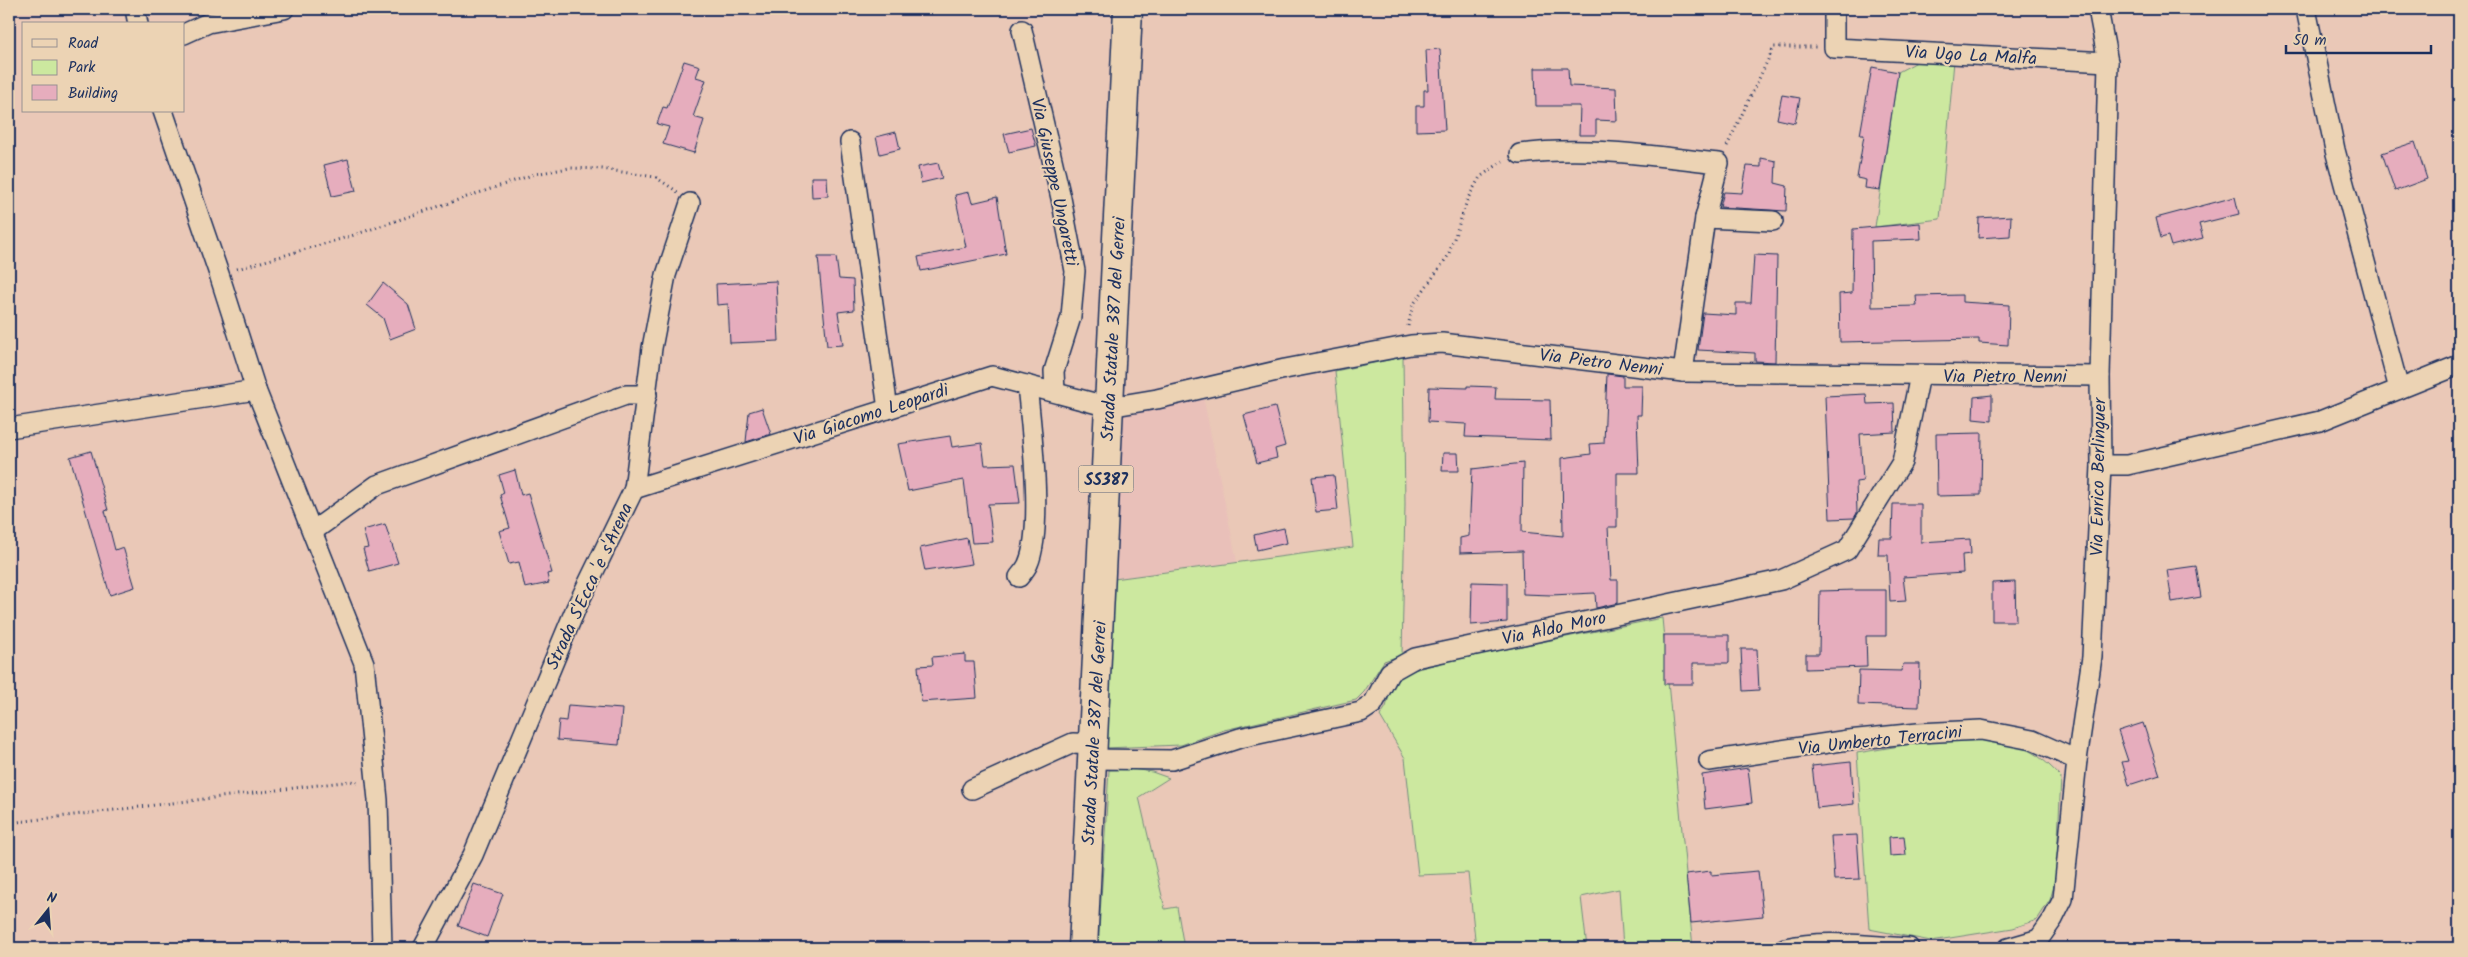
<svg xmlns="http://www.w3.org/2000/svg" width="2468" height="957" font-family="Kalam,sans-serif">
	<rect width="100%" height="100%" fill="#eac8b7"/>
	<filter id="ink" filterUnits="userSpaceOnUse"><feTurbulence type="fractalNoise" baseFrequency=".02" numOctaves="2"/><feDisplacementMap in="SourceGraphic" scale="10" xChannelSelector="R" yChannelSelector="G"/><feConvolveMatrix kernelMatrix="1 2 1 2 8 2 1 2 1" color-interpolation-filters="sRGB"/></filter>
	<g filter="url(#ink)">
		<!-- built -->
		<polygon fill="#e9c0b9" points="1199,377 1237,562 1114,579 1121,396"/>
		<!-- green -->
		<g fill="#cce89f" stroke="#748c7e">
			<polygon points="1954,61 1940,219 1875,227 1898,72 1917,62"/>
			<polygon points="1403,357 1405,504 1402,655 1384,661 1364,692 1356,700 1224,730 1181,745 1104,748 1114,579 1353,547 1335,371"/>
			<polygon points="1662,618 1693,948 1623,948 1619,889 1581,897 1587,948 1476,948 1468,873 1418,875 1405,758 1380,716 1386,707 1392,685 1406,672 1456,659"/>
			<path d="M1978,740C2018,743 2033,747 2061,777L2056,879L2050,900L2037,920L2013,928L1931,941L1869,929L1857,753L1924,742Z"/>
			<polygon points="1132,769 1152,772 1169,778 1139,797 1165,909 1177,907 1184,948 1098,948 1109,770"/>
		</g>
		<!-- building -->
		<g fill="#e6adbd" stroke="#1b2f5e">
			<polygon points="1440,49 1445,130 1416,131 1416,106 1424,106 1424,90 1428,90 1426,50"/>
			<polygon points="684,61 700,66 696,77 706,80 693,117 704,120 694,153 663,144 669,127 657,124 663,107 667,108"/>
			<polygon points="1872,67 1898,72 1880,190 1865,188 1866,180 1857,178 1864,135 1860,135"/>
			<polygon points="1535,68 1568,68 1569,86 1616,88 1617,121 1596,120 1596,135 1579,135 1580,106 1536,106"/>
			<polygon points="1782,95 1800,98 1795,123 1777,119"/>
			<polygon points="1031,128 1036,146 1009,152 1004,134"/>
			<polygon points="896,132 900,149 880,154 876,137"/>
			<polygon points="2415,142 2427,179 2395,191 2382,153"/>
			<polygon points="1761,158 1776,161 1775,183 1787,186 1786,211 1720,207 1724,192 1742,193 1747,166 1761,167"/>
			<polygon points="348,159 356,191 332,196 324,165"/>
			<polygon points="938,163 942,178 921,183 918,167"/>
			<polygon points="811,177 827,177 828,196 812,197"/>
			<polygon points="969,192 972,203 997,197 1006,254 921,271 918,257 966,247 955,195"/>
			<polygon points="2235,197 2239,214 2199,224 2203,238 2171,246 2168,236 2161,238 2156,218"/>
			<polygon points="2011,216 2010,236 1978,238 1979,218"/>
			<polygon points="1920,223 1921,239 1871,241 1872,307 1917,306 1916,296 1962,295 1962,302 2009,305 2008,345 1979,343 1979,339 1840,342 1839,294 1852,293 1853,229"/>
			<polygon points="1754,255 1777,256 1775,362 1755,361 1755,353 1698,350 1703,313 1736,315 1736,303 1751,303"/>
			<polygon points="818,257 836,257 839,279 853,280 854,310 838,312 843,345 827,346"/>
			<polygon points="776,281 779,341 730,343 728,304 717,305 716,284"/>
			<polygon points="383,283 408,304 416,329 390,339 383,318 367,305"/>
			<polygon points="1607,374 1623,376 1623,386 1642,386 1641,415 1637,415 1639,473 1617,473 1617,527 1608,527 1611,580 1618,580 1618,603 1596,608 1595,593 1551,595 1523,594 1522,551 1460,553 1460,538 1469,536 1472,469 1523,463 1522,532 1563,536 1562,458 1591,454 1590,444 1604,443"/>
			<polygon points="1467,386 1496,387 1495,399 1550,400 1551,440 1465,437 1466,424 1428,422 1429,387 1467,388"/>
			<polygon points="1866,394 1867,404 1894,403 1895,432 1860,434 1863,481 1856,482 1857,513 1854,518 1830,519 1825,396"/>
			<polygon points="1992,395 1992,421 1973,419 1974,397"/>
			<polygon points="1275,407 1285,446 1275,449 1277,458 1257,463 1244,415"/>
			<polygon points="762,408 771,434 746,442 749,412"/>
			<polygon points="1982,433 1981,495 1937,496 1936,434"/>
			<polygon points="950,436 952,447 982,443 985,465 1015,464 1020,503 988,504 993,542 972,543 964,480 908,491 898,444"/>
			<polygon points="91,451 108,510 105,511 115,550 123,547 135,587 110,595 70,457"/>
			<polygon points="1443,453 1458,453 1459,471 1442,471"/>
			<polygon points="515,470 521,495 528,493 552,573 547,574 549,583 525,588 519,562 509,564 499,531 510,528 500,495 504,493 499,475"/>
			<polygon points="1334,475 1338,510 1316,512 1312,477"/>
			<polygon points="1893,504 1921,504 1921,542 1970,539 1971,554 1962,555 1963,573 1903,577 1906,601 1890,602 1888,555 1878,555 1879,538 1892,538"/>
			<polygon points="385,524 398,563 369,571 363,549 368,548 363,530"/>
			<polygon points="1284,528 1287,543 1257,550 1254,535"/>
			<polygon points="967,538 972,564 925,571 920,548"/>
			<polygon points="2196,566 2201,597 2172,602 2167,570"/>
			<polygon points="1472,582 1507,583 1507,622 1471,625"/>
			<polygon points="2015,582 2016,621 1992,621 1992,583"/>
			<polygon points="1856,590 1886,590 1886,636 1866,636 1867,667 1806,669 1806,654 1819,654 1820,591"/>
			<polygon points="1664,635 1729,635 1729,663 1693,663 1693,684 1664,684"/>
			<polygon points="1741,649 1757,649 1759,690 1743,691"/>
			<polygon points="965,654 965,662 974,662 977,698 921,702 918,666 933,665 932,657"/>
			<polygon points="1903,664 1920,664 1919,707 1858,705 1859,670 1902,671"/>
			<polygon points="568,705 622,709 619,745 557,740 559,720 566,721"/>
			<polygon points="2143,723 2160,775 2129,785 2122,762 2128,761 2118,731"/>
			<polygon points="1851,762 1854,804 1817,808 1812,766"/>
			<polygon points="1748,768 1752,803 1705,809 1702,775"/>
			<polygon points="1857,835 1860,879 1834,880 1831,836"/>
			<polygon points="1904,836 1906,855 1890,856 1889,837"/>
			<polygon points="1711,871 1711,875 1758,871 1763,916 1691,923 1686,874"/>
			<polygon points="474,884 503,894 487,937 458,926"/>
		</g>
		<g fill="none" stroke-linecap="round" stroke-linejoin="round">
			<!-- street casing -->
			<g stroke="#1b2f5e" stroke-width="22">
				<g id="street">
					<polyline points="135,9 138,24"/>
					<polyline points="1834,9 1834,48 2108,62"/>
					<polyline points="2306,9 2335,150 2399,389"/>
					<polyline points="1022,30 1061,198 1075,271 1071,317 1054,371 1055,392"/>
					<polyline points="184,34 208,23 284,9"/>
					<polyline points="163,111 219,274 256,390 364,663 378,800 382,948"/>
					<polyline points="850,142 888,409"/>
					<path d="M1520,154C1586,145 1653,156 1719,163L1705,218L1683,372"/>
					<polyline points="1705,218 1773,221"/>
					<polyline points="9,428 256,390"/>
					<polyline points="2101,465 2127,465 2320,421 2459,365"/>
					<polyline points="634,489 992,376 1109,407 1157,399 1285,369 1411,345 1442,343 1683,372 2100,376"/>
					<polyline points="313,531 377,485 626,395 647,395"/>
					<path d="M1019,577C1022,573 1026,569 1028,564C1044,528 1031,426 1027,385"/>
					<polyline points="1093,759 1172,760 1240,738 1361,712 1373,704 1390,672 1415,658 1781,580 1847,550 1902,462 1920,375"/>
					<polyline points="1709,761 1848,740 1918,733 1981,730 2032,740 2077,760"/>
					<polyline points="972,789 1073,743 1093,744"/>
					<polyline points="423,948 473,855 576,608 634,489 652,348 666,275 690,203"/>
					<path d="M1785,948C1825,939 1868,946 1909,948"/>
					<polyline points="2008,948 2039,939 2053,919 2063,899 2077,760 2092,657 2101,465 2100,376 2108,62 2098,9"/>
				</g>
			</g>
			<!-- primary casing -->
			<g stroke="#1b2f5e" stroke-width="31">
				<polyline id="primary" points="1083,948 1128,9"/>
			</g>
			<!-- path -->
			<g stroke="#1b2f5e" stroke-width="3" stroke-dasharray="1 4" stroke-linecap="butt">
				<polyline points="1727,146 1774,47 1816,47"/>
				<polyline points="237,269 351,236 535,174 569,168 602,169 655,177 678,192"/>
				<polyline points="1408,326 1413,305 1448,256 1468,198 1480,177 1503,161"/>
				<polyline points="9,823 351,781 358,783"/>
			</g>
			<!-- street -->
			<use href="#street" stroke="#ecd3b4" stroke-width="19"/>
			<!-- primary -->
			<use href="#primary" stroke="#ecd3b4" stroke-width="28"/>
		</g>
	</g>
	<g text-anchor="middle" stroke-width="4" stroke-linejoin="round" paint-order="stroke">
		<!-- shield labels -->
		<rect fill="#ecd3b4" stroke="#5a6078" stroke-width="1" x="1078.5" y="465.5" width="55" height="27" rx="4"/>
		<g font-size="16" font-weight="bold" fill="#1b2f5e">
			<text x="1106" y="485">SS387</text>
		</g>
		<!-- street labels -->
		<g font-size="18" fill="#1b2f5e" stroke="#ecd3b4">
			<text transform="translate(1971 55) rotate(3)" y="6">Via Ugo La Malfa</text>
			<text transform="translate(1055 182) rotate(78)" y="6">Via Giuseppe Ungaretti</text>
			<text transform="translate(1113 329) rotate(-87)" y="6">Strada Statale 387 del Gerrei</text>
			<text transform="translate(1601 362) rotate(7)" y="6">Via Pietro Nenni</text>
			<text x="2005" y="382">Via Pietro Nenni</text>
			<text transform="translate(871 414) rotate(-18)" y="6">Via Giacomo Leopardi</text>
			<text transform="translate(2098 477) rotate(-89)" y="6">Via Enrico Berlinguer</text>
			<text transform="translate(589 586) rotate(-65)" y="6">Strada S'Ecca 'e s'Arena</text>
			<text transform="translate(1554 628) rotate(-12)" y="6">Via Aldo Moro</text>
			<text transform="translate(1094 733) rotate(-87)" y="6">Strada Statale 387 del Gerrei</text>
			<text transform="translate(1880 740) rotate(-6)" y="6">Via Umberto Terracini</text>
		</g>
	</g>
	<!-- margin -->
	<rect width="2468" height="957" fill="none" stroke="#ecd3b4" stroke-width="30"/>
	<rect x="15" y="15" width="2438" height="927" fill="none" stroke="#1b2f5e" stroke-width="2" filter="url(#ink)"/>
	<!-- legend -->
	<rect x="22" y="22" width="162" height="90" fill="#ecd3b4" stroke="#989192"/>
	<rect x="32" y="39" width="25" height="8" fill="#ecd3b4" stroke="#989192"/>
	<text x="68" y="48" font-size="15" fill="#1b2f5e">Road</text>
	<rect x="32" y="60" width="25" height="15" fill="#cce89f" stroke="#989192"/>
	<text x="68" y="72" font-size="15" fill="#1b2f5e">Park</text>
	<rect x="32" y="85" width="25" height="15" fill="#e6adbd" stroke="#989192"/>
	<text x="68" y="98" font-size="15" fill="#1b2f5e">Building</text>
	<!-- north arrow -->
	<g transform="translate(48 910) rotate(17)" stroke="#ecd3b4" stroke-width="4" paint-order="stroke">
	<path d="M0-4L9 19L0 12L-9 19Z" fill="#1b2f5e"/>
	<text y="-8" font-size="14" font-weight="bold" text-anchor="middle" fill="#1b2f5e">N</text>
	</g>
	<!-- scale -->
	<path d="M2286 45v8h145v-8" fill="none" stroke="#1b2f5e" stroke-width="2.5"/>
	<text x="2293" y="45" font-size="15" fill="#1b2f5e" stroke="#ecd3b4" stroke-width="4" paint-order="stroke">50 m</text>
</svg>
